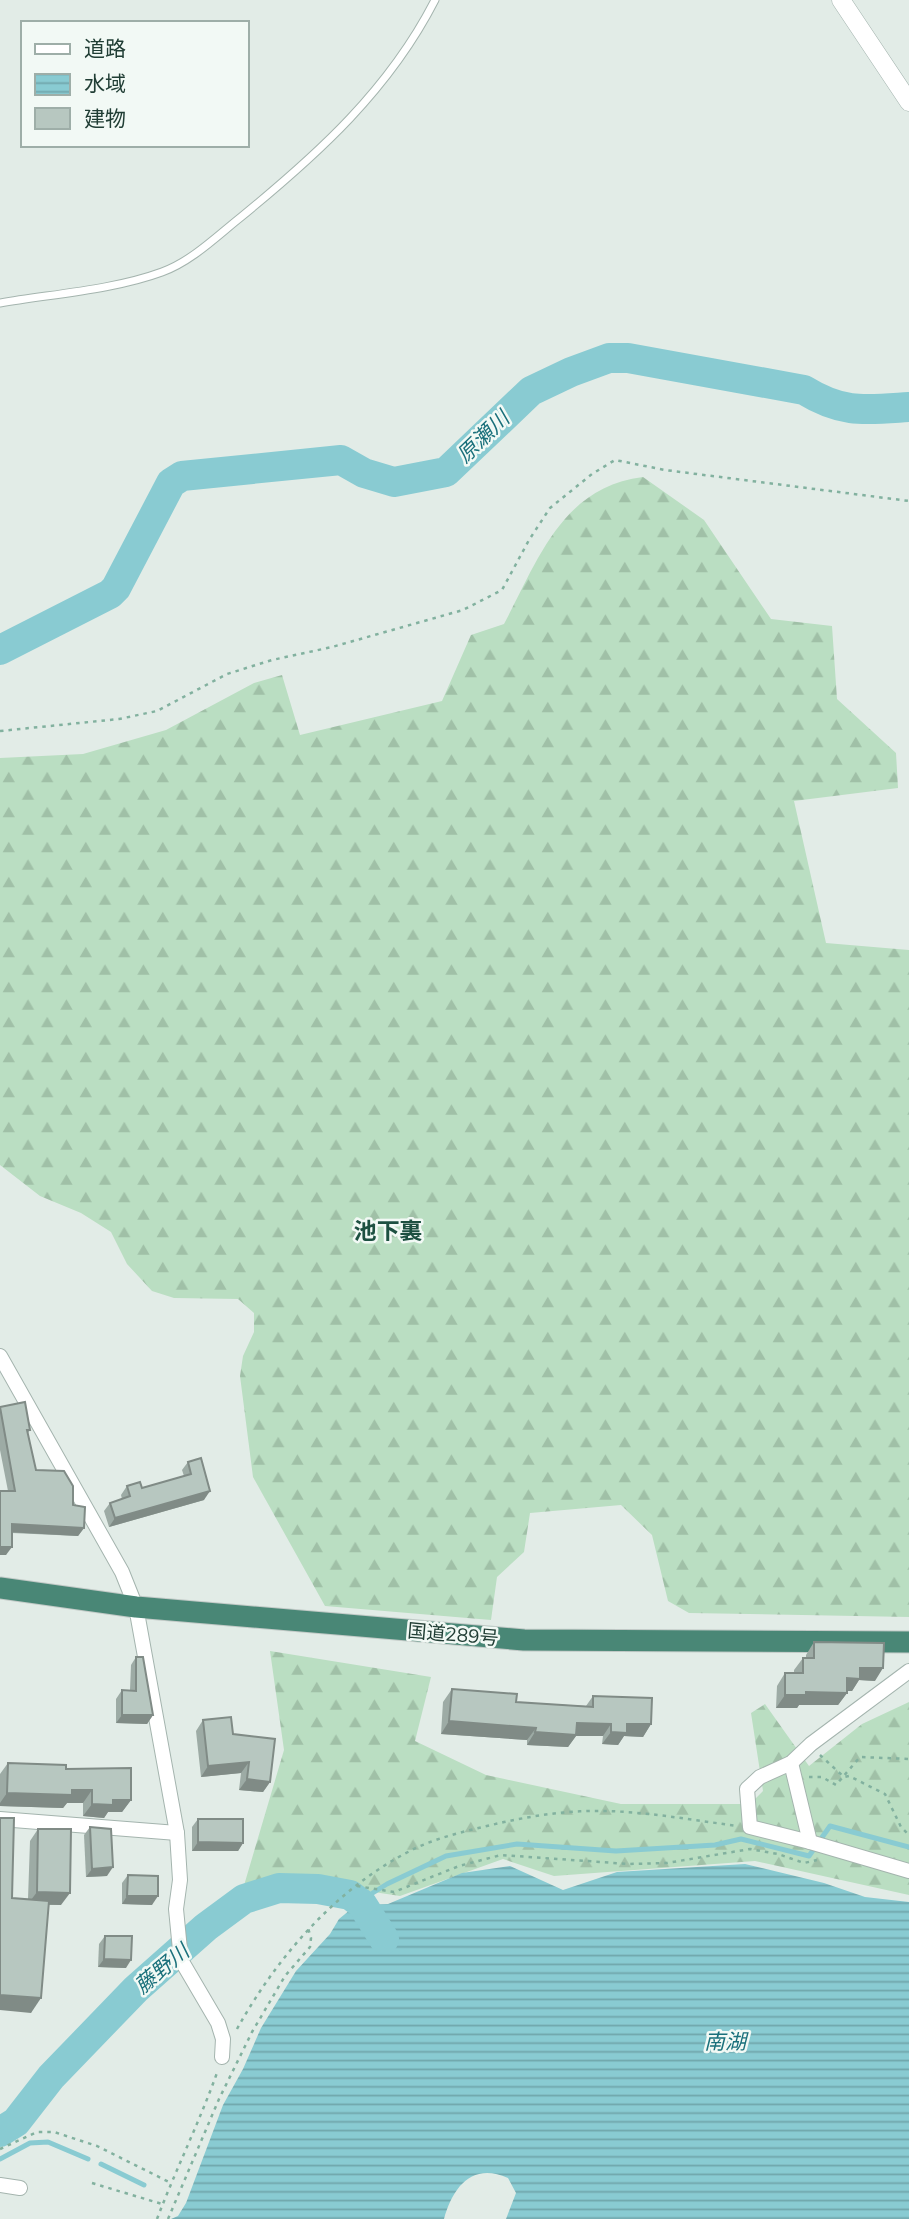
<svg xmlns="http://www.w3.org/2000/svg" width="909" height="2219" font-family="Mulish,'Noto Sans JP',sans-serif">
	<defs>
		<pattern id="forest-firs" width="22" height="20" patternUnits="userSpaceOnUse" patternTransform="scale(1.75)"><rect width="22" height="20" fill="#badec2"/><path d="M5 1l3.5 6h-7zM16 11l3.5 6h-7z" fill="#a0c0a7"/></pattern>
		<pattern id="water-rules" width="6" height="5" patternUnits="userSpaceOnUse" patternTransform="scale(1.75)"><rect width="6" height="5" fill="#89cbd2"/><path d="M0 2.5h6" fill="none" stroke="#70a6ab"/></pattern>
	</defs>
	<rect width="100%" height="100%" fill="#e2ece7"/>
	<!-- forest -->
	<g fill="url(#forest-firs)">
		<path d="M643,477L704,520L771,619L832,626L837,699L896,753L898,788L794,801L826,943L909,950V1617L689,1613L668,1601L652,1535L621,1505L530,1513L524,1552L497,1577L491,1620L325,1606L253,1477L240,1376L243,1356L254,1332V1313L238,1299L174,1298L152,1291L127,1264L111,1232L81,1213L40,1196L0,1165V758L83,754L166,730L254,683L282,675L300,735L442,701L471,635L504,624C538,560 562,487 643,477Z"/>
		<polygon points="270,1651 431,1677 415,1741 486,1775 621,1804 750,1804 763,1791 751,1713 765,1704 809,1766 862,1724 909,1702 909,1895 755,1861 554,1876 503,1859 400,1896 321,1884 240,1899 284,1750"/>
	</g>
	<!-- water -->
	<path fill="url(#water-rules)" d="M745,1864L824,1883L865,1897L909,1902V2219H506L516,2193L508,2178C473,2162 453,2186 444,2219H171L178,2216L186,2203L223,2105L243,2069L261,2028L296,1971L330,1934L339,1919L356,1905L388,1904L462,1873L510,1866L563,1890L617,1872Z"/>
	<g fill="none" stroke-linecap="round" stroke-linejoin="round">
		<!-- stream -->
		<g stroke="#89cbd2" stroke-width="5">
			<polyline points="350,1895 363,1899 387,1884 446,1856 517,1844 616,1851 715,1845 741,1839 809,1856 830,1826 909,1847"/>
			<polyline points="0,2159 30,2143 48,2142 88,2159"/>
			<polyline points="101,2164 144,2185"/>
		</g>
		<!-- river -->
		<g stroke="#89cbd2" stroke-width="30">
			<path d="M0,650L110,594L116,588L171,483L182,476L341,460L364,473L394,482L446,472L531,391L571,372L609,358H628L804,390C843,414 865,410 909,407"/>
			<polyline points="0,2132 16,2122 51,2077 136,1989 206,1927 244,1899 279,1888 318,1889 350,1895 362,1904 384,1939"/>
		</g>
		<!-- service casing -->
		<g stroke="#a4b4ae" stroke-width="9">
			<path id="service" d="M0,303C52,294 113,290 162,272C192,261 217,236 241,217C318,154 389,90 435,0"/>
		</g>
		<!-- minor casing -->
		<g stroke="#a4b4ae" stroke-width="16">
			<g id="minor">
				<polyline points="0,1356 122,1572 136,1607 177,1833 180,1880 176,1909 181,1960 218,2023 223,2039 222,2057"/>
				<polyline points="909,1671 811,1744 791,1763 760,1777 747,1789 750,1827 810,1842 909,1871"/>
				<polyline points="791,1763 810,1842"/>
				<polyline points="0,1819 177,1833"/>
				<polyline points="0,2185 20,2188"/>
			</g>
		</g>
		<!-- tertiary casing -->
		<g stroke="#a4b4ae" stroke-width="19">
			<polyline id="tertiary" points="841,0 909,102"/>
		</g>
		<!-- trunk casing -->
		<g stroke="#c1c9c6" stroke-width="23">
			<polyline id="trunk" points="0,1588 136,1607 524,1640 909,1642"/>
		</g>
		<!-- path -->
		<g stroke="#82b19f" stroke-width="2.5" stroke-dasharray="3.5 5" stroke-linecap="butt">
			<polyline points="0,731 119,719 157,711 227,674 272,660 332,647 463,610 502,590 529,540 550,508 592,474 615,460 665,470 909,501"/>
			<polyline points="820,1755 844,1777 849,1776 885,1794 901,1827 909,1835"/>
			<polyline points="809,1777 822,1777 836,1785 860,1757 909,1759"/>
			<polyline points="357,1886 394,1892 459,1866 501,1855 629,1864 667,1863 750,1849 778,1854 804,1863 817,1860"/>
			<path d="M237,2029C278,1955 340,1884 418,1847C445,1835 475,1829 504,1822C537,1815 571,1810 605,1811C648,1812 693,1820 737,1826"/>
			<polyline points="0,2149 37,2132 54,2132 97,2146 171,2183"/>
			<polyline points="92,2183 162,2204"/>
			<path d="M157,2219C176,2169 200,2121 218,2070"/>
			<polyline points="168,2219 219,2099 252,2032 285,1976 310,1947 311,1938 308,1928"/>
		</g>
		<!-- service -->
		<use href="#service" stroke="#fff" stroke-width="7"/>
		<!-- minor -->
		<use href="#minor" stroke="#fff" stroke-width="14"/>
		<!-- tertiary -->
		<use href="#tertiary" stroke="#fff" stroke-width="18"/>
		<!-- trunk -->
		<use href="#trunk" stroke="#498776" stroke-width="21"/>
	</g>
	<!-- wall -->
	<g fill="#9daba5">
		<polygon points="0,1407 30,1430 28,1433 36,1470 73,1505 84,1528 78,1536 12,1533 6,1555 0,1555 0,1491 8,1491 0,1450"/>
		<polygon points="188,1462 204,1500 109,1527 104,1511 110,1503 122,1499 121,1495 127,1486 142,1488 184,1476 182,1470"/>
		<polygon points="814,1642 875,1681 859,1680 852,1691 847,1691 847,1693 838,1705 799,1705 797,1708 776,1708 777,1686 785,1673 794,1673 794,1670 803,1658 806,1658 806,1655"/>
		<polygon points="136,1657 153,1715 147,1724 116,1723 116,1699 122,1690 130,1690 131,1665"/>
		<polygon points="452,1689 516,1702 586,1706 593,1696 651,1724 643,1737 624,1736 618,1745 602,1744 603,1736 576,1736 568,1747 527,1745 527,1740 441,1734 443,1702"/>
		<polygon points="203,1720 233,1734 270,1782 263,1792 239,1790 241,1773 201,1777 196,1731"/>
		<polygon points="8,1763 66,1769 131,1800 122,1812 108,1812 104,1818 83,1816 83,1803 67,1803 63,1808 0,1806 0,1774"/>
		<polygon points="198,1819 243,1843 238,1851 192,1851 192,1827"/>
		<polygon points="90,1827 107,1876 86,1877 84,1835"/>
		<polygon points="38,1829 61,1905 49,1905 31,2013 12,1898 28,1899 30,1841"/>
		<polygon points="128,1875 152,1905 122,1904 122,1883"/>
		<polygon points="105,1936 126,1968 98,1967 99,1944"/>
	</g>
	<!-- shaded-wall -->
	<g fill="#808b86">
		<polygon points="210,1491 204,1500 109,1527 115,1518"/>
		<polygon points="12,1524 84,1528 78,1536 6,1532"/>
		<polygon points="0,1547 12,1547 6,1555 0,1555"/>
		<polygon points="860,1668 883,1668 875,1681 859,1680 852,1691 839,1691 847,1678"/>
		<polygon points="806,1692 847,1693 838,1705 799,1705 797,1708 776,1708 785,1695"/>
		<polygon points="122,1715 153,1715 147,1724 116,1723"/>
		<polygon points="449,1721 536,1728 527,1740 441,1734"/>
		<polygon points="577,1723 611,1724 603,1736 576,1736 568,1747 527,1745 535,1732"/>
		<polygon points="627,1724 651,1724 643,1737 624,1736 618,1745 602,1744 611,1732"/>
		<polygon points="249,1762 241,1773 201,1777 208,1766"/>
		<polygon points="247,1779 270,1782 263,1792 239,1790"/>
		<polygon points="72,1790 92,1790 83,1803 67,1803 63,1808 0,1806 0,1803 7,1793"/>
		<polygon points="113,1800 131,1800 122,1812 108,1812 104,1818 83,1816 92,1804"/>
		<polygon points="198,1842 243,1843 238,1851 192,1851"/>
		<polygon points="113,1867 107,1876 86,1877 92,1869"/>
		<polygon points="37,1892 70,1893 61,1905 28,1904"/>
		<polygon points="127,1896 158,1896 152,1905 122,1904"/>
		<polygon points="104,1959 131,1960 126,1968 98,1967"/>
		<polygon points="0,1995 41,1998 31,2013 0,2010"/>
	</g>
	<!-- building -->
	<g fill="#b7c7c0" stroke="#808b86" stroke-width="2">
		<polygon points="25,1402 30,1430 27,1430 36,1470 64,1471 73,1486 73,1505 85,1507 84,1528 12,1524 12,1547 0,1547 0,1491 15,1491 0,1407"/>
		<polygon points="201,1458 210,1491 115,1518 110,1503 130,1496 127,1486 140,1482 142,1488 191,1474 188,1462"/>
		<polygon points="814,1642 884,1643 883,1668 860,1668 860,1679 847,1678 847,1693 806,1692 806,1695 785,1695 785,1673 803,1673 803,1658 814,1658"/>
		<polygon points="136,1657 143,1657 153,1715 122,1715 122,1690 136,1691"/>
		<polygon points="452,1689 517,1694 516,1702 593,1707 593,1696 652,1698 651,1724 627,1724 627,1733 611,1732 611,1724 577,1723 576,1735 535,1732 536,1728 449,1721"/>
		<polygon points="231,1717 233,1734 275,1739 270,1782 247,1779 249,1762 208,1766 203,1720"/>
		<polygon points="8,1763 66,1765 66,1769 131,1768 131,1800 113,1800 113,1805 92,1804 92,1790 72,1790 72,1795 7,1793"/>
		<polygon points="0,1818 14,1818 12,1898 49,1901 41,1998 0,1995"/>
		<polygon points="198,1819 243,1819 243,1843 198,1842"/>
		<polygon points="90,1827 111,1829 113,1867 92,1869"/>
		<polygon points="38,1829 71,1829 70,1893 37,1892"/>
		<polygon points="128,1875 158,1876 158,1896 127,1896"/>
		<polygon points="105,1936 132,1936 131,1960 104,1959"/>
	</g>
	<g text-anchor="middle" stroke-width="5" stroke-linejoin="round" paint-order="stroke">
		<!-- street labels -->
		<g font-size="19" fill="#213e35" stroke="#f2f9f5">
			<text transform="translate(453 1634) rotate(5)" y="7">国道289号</text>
		</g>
		<!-- water labels -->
		<g font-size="21" font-style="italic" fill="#1a707b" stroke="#f2f9f5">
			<text transform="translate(483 437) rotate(-44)" y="7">原瀬川</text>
			<text transform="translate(162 1969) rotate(-40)" y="7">藤野川</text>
			<text x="725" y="2049">南湖</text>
		</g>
		<!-- quarter labels -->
		<g font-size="23" font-weight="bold" fill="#1d5041" stroke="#f2f9f5">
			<text x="388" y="1239">池下裏</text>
		</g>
	</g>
	<!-- legend -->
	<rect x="21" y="21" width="228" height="126" fill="#f2f9f5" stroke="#9eaea8" stroke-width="2"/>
	<rect x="35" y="44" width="35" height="10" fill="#ffffff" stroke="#9eaea8" stroke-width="2"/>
	<text x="84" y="56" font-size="21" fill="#213e35">道路</text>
	<rect x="35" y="74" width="35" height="21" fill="url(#water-rules)" stroke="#9eaea8" stroke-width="2"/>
	<text x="84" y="91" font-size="21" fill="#213e35">水域</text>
	<rect x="35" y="108" width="35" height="21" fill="#b7c7c0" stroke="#9eaea8" stroke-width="2"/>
	<text x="84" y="126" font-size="21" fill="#213e35">建物</text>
</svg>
